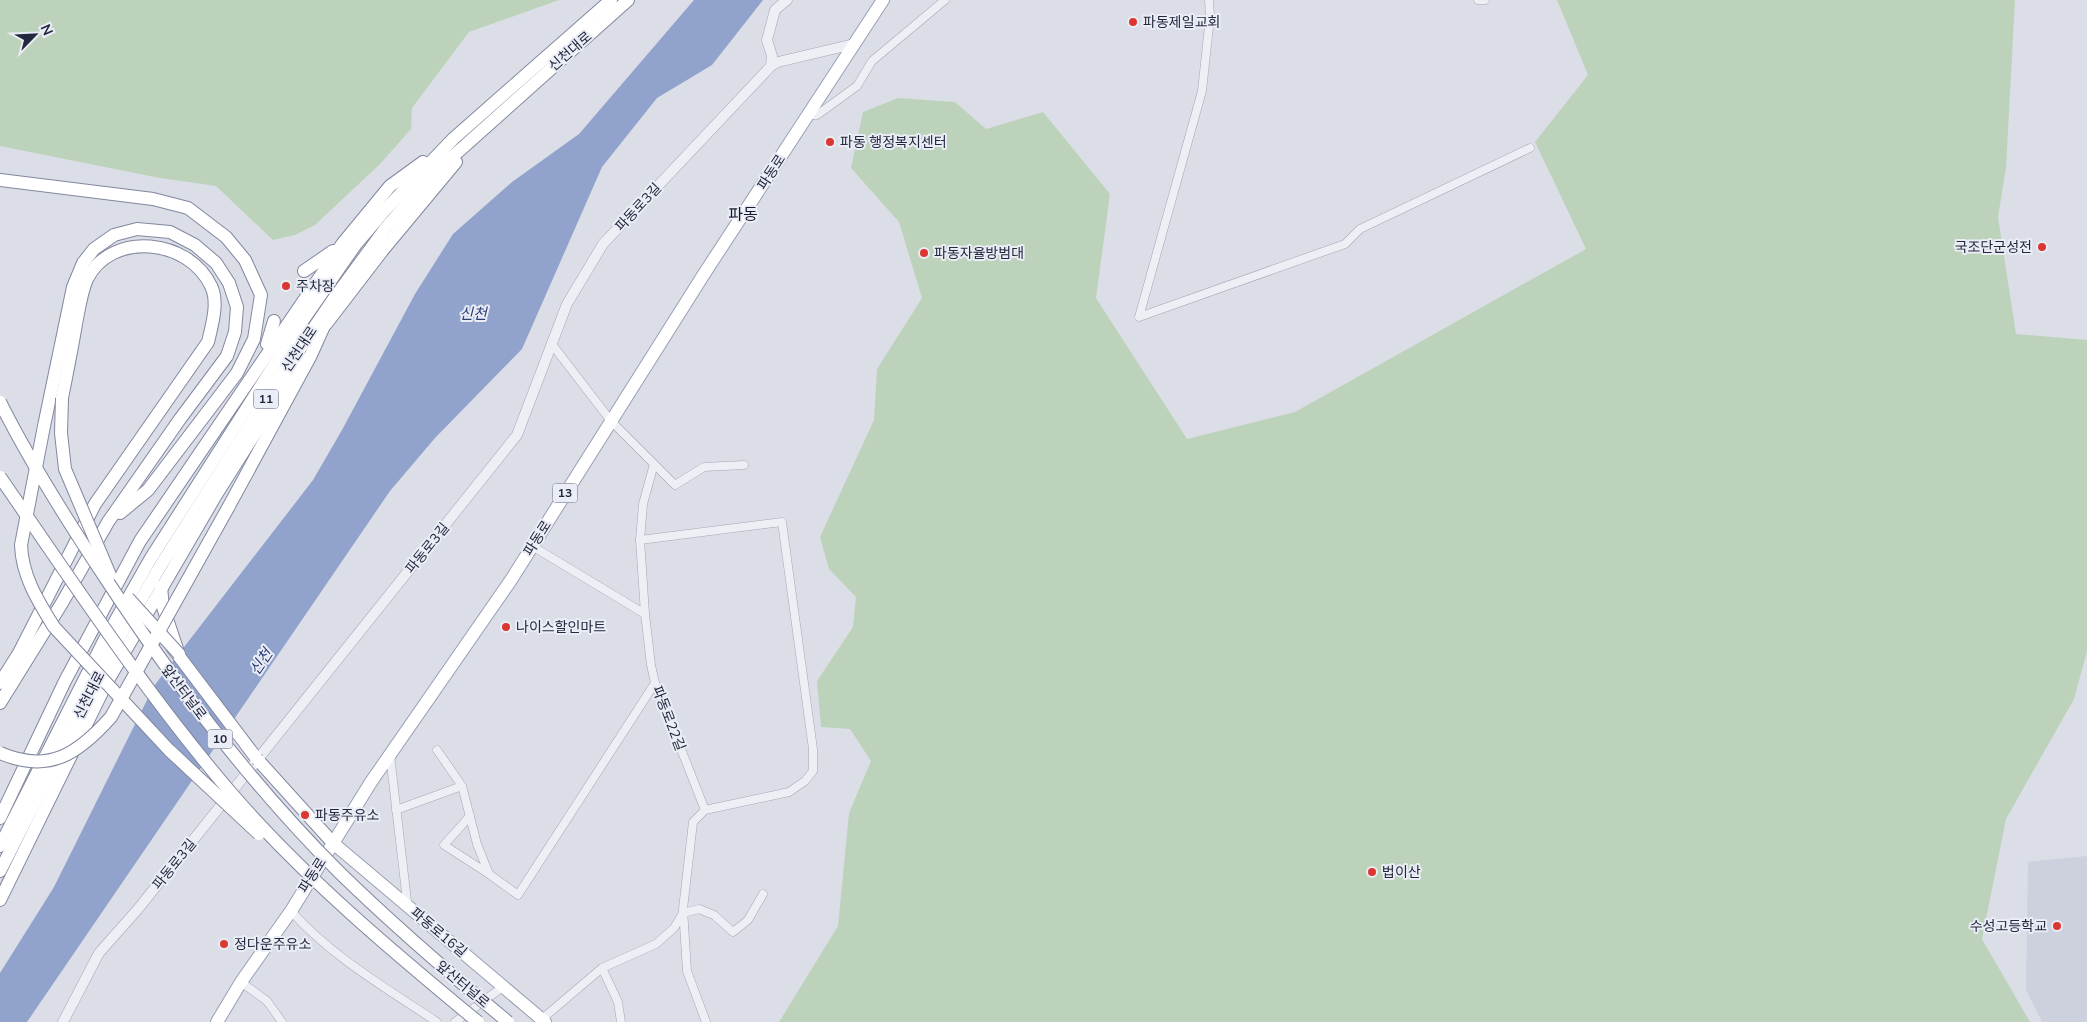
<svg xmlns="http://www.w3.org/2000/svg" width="2087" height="1022" font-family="'Nunito Sans','Noto Sans KR',sans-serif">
	<rect width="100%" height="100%" fill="#dbdee7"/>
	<!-- built -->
	<polygon fill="#cdd0dd" points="2087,856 2087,1022 2042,1022 2026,990 2028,862"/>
	<!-- green -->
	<g fill="#bdd2bb">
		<polygon points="0,0 559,0 469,32 412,108 411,129 380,164 315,225 295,235 273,240 216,186 160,178 0,146"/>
		<polygon points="1557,0 2015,0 2006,168 1998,217 2016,334 2087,340 2087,651 2074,699 2006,819 1982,939 2030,1022 779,1022 838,926 849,813 871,761 850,729 821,727 817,681 853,627 856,597 829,569 820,537 874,420 877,369 922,298 899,222 851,168 863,112 898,98 955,102 986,129 1043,112 1110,194 1096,298 1187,439 1295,412 1586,249 1535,142 1588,75"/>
	</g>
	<!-- water -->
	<polygon fill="#91a3cc" points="694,0 763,0 712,65 657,98 602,167 522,349 435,438 390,491 27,1022 0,1022 0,973 54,887 154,686 313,480 342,430 415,294 453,234 512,182 579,134"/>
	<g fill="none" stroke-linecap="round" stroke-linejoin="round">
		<!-- minor casing -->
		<g stroke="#a4a7b5" stroke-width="9">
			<g id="minor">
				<polyline points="1209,0 1210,17 1202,91 1139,317 1345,244 1360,229 1530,148"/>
				<polyline points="1478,0 1485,0"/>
				<polyline points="808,115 817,115 857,86 872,61 945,0"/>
				<polyline points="551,343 611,421 654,464 643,504 640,540 645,614 651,665 655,683 705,810 693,822 683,909 687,971 706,1022"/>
				<polyline points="654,464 675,485 704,467 744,465"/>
				<polyline points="640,540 782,522 813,749 813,771 805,781 789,792 705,810"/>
				<polyline points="532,546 645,614"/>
				<polyline points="437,750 462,786 477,844 489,874 518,895 655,683"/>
				<polyline points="390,755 407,901 409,907"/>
				<polyline points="396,810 462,786"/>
				<polyline points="470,816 444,845 489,874"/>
				<path d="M291,911C332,957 386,988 437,1022"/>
				<polyline points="602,968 618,1002 621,1022"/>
				<polyline points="241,982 267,1001 282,1022"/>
				<polyline points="542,1019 602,968 656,944 674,928 683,913 699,909 714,915 733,932 748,920 763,894"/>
				<polyline points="455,1022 504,986 506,988"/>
			</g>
		</g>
		<!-- tertiary casing -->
		<g stroke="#a4a7b5" stroke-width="11">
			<g id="tertiary">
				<polyline points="771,66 772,56 767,40 775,10 787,0"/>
				<polyline points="63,1022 99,953 138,909 517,435 567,304 603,244 771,66 778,62 854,44"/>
			</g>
		</g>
		<!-- primary casing -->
		<g stroke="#999fb4" stroke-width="14">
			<g id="primary">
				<polyline points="333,843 545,1022"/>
				<polyline points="217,1022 241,982 291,911 371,782 511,580 704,274 883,0"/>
			</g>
		</g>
		<!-- trunk casing -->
		<g stroke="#81879f" stroke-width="14">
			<g id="trunk">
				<polyline points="0,180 153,199 188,208 226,237 245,260 261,295 254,339 237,373 148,490 120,513"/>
				<polyline points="304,271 333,251"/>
				<polyline points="326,324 382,251 456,162"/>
				<polyline points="267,344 274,321"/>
				<polyline points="229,506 310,357 324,326"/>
				<polyline points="161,587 163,607 178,652"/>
				<polyline points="172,647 257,759"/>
				<path d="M0,683L19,653L95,504L208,342C212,325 219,302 211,286C189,239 112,230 87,279C81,293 79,309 76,324C72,348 67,373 62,398"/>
				<polyline points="0,703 62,603 108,522 180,419 227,356 235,332 237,307 229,283 216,263 195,245 170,232 137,229 114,235 94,249 83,263 73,287 44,426"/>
				<polyline points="258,760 333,843"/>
				<polyline points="0,818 65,681 140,541 343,243 390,186 423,162"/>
				<polyline points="0,846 104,641 151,558 303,320 356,244 385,210 453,139 611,0"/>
				<polyline points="0,871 115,645 161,565 277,382 335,297 385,229 432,175 628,0"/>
				<polyline points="0,900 107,682 216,495 302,359"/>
			</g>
		</g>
		<!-- minor -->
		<use href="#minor" stroke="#eeeff5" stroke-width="8"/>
		<!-- tertiary -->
		<use href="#tertiary" stroke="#eeeff5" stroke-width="10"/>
		<!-- primary -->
		<use href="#primary" stroke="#fff" stroke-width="12"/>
		<!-- trunk -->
		<use href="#trunk" stroke="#fff" stroke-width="12"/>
		<!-- trunk-bridge casing -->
		<g stroke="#81879f" stroke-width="14" stroke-linecap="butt">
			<g id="trunk-bridge">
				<polyline points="62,398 61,433 65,469 110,575"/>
				<path d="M0,402C31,464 68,522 106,579C175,684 250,783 338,871C392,924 449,973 508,1022"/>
				<path d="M44,426L21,545C22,576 38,601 54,627L169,750L259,834"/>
				<path d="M0,477C74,584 147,695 232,794C305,878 392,951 478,1022"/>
				<polyline points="128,598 179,654"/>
				<path d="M0,753C49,774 78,754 111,717L229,506"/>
				<polyline points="257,759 258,760"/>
			</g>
		</g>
		<!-- trunk-bridge -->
		<use href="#trunk-bridge" stroke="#fff" stroke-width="12"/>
	</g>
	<!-- markers -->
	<g fill="#dc3630" stroke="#eaedf5" stroke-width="2">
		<circle cx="1133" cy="22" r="5"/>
		<circle cx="830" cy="142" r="5"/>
		<circle cx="2042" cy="247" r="5"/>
		<circle cx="924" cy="253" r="5"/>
		<circle cx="286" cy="286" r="5"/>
		<circle cx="506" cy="627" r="5"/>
		<circle cx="305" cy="815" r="5"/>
		<circle cx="1372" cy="872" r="5"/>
		<circle cx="2057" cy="926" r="5"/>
		<circle cx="224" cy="944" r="5"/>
	</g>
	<g text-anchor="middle" stroke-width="4" stroke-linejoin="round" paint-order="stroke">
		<!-- shield labels -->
		<g fill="#eaedf5" stroke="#5f6376" stroke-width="1">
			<rect x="253.5" y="389.5" width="25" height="19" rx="4"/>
			<rect x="552.5" y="483.5" width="25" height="19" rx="4"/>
			<rect x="207.5" y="729.5" width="25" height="19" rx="4"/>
		</g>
		<g font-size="12" font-weight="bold" fill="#24283f">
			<text x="266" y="403">11</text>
			<text x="565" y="497">13</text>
			<text x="220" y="743">10</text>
		</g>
		<!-- poi labels -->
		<g font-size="14" fill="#24283f" stroke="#eaedf5" text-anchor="start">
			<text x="1143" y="27">파동제일교회</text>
			<text x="840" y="147">파동 행정복지센터</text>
			<text x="2032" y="252" text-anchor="end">국조단군성전</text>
			<text x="934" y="258">파동자율방범대</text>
			<text x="296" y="291">주차장</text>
			<text x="516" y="632">나이스할인마트</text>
			<text x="315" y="820">파동주유소</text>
			<text x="1382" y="877">법이산</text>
			<text x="2047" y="931" text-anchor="end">수성고등학교</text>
			<text x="234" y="949">정다운주유소</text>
		</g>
		<!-- street labels -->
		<g font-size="14" fill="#24283f" stroke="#eaedf5">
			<text transform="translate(570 51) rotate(-41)" y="5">신천대로</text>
			<text transform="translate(771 172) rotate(-57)" y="5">파동로</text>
			<text transform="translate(638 207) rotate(-47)" y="5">파동로3길</text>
			<text transform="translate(299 349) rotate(-56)" y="5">신천대로</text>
			<text transform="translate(537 538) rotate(-58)" y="5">파동로</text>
			<text transform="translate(427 548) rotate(-51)" y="5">파동로3길</text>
			<text transform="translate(184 692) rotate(53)" y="5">앞산터널로</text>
			<text transform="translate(89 695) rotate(-63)" y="5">신천대로</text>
			<text transform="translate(669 718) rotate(69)" y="5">파동로22길</text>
			<text transform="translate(174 864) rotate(-51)" y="5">파동로3길</text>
			<text transform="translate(312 875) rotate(-58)" y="5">파동로</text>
			<text transform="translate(439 932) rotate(40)" y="5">파동로16길</text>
			<text transform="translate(463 984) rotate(40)" y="5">앞산터널로</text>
		</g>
		<!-- water labels -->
		<g font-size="15" font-style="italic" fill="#2a3e77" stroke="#eaedf5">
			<text x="473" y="319">신천</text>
			<text transform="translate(261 662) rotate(-56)" y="5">신천</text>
		</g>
		<!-- quarter labels -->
		<g font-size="16" fill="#161a2f" stroke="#eaedf5">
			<text x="743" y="220">파동</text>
		</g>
	</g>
	<!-- north arrow -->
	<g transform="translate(35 35) rotate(66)" stroke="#eaedf5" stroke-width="4" paint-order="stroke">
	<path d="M0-4L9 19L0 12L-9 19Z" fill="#24283f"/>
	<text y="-8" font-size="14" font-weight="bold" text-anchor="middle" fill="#24283f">N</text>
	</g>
</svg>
